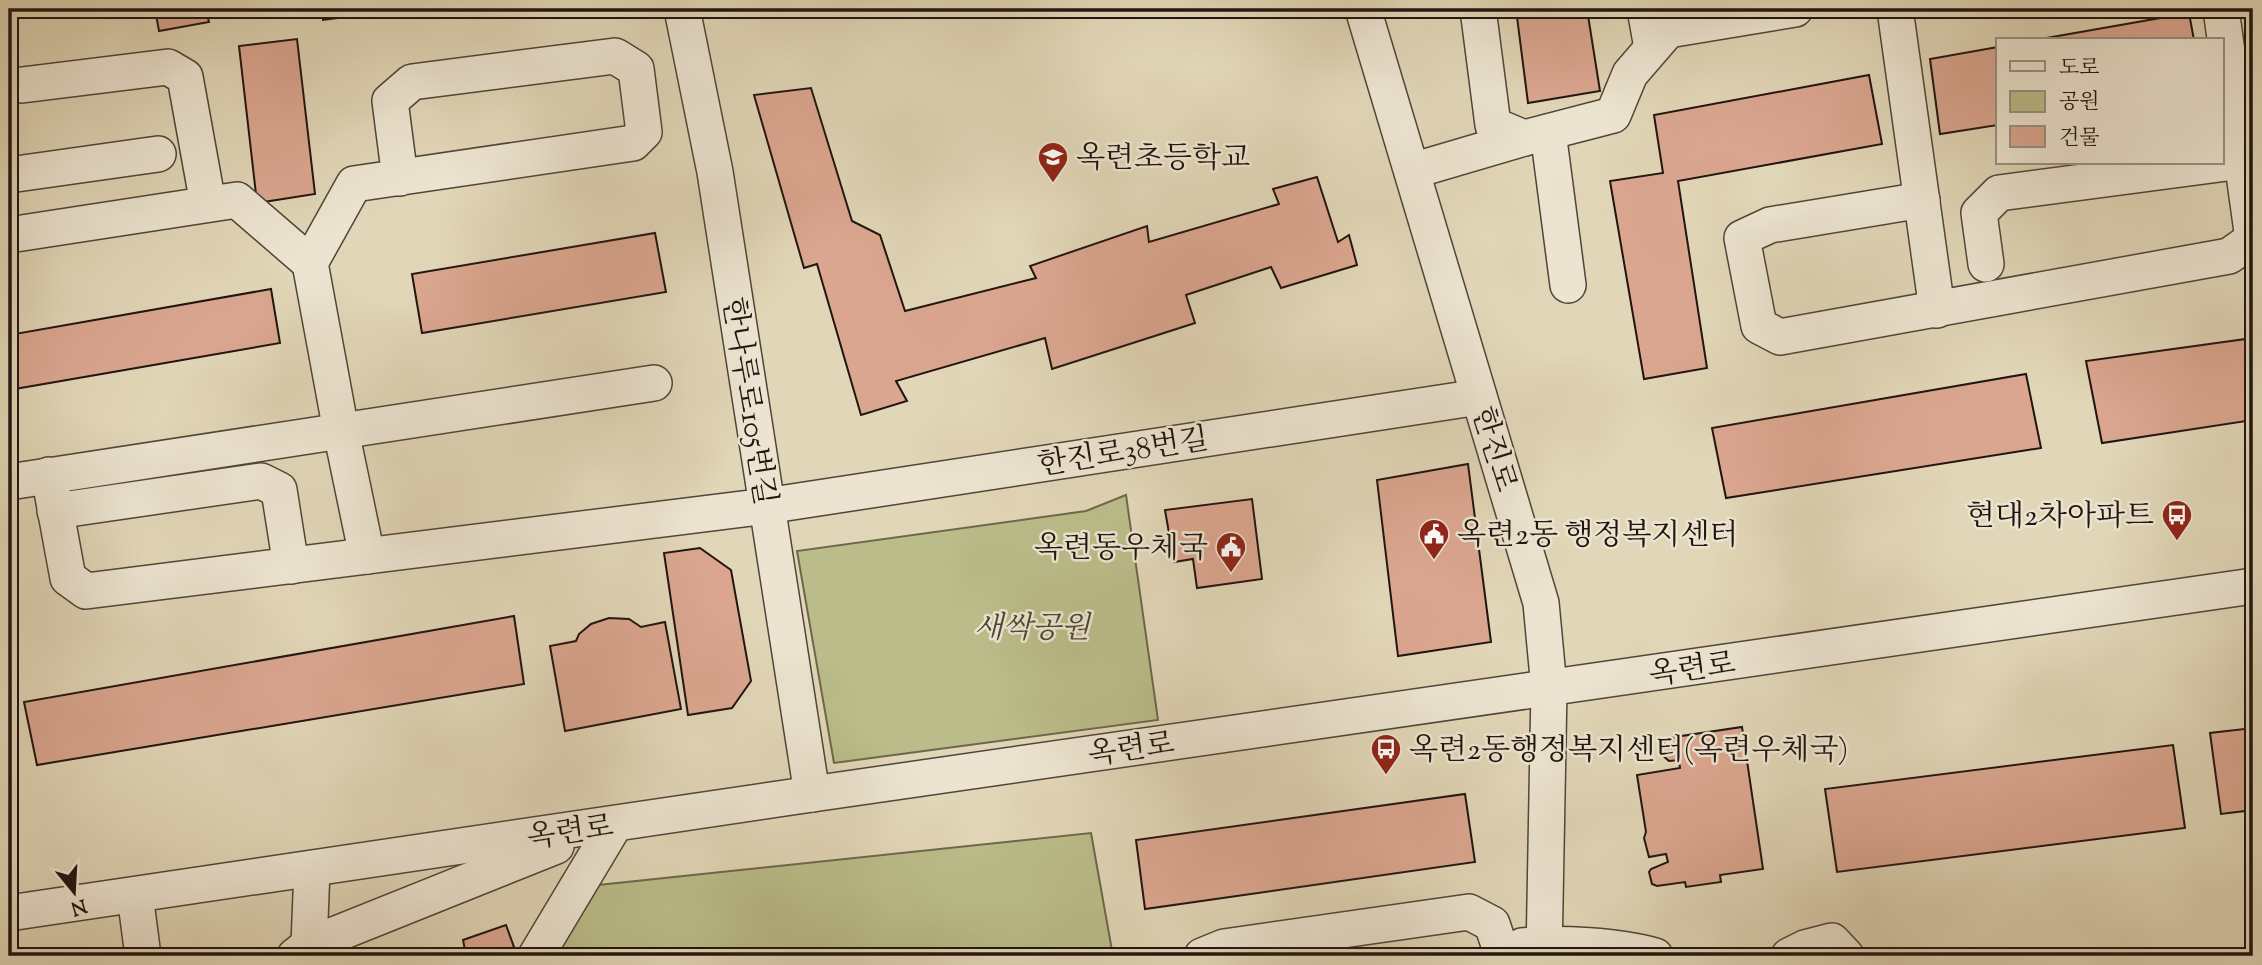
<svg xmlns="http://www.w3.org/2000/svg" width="2262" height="965" font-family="'Sorts Mill Goudy','Noto Serif KR',serif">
	<rect width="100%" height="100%" fill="#e1d6b7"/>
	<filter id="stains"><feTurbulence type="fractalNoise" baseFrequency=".00286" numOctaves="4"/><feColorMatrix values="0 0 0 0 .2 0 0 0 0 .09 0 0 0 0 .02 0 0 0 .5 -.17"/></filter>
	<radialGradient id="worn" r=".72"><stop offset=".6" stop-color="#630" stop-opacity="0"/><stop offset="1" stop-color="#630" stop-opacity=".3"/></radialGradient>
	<!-- green -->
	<g fill="#babc89" stroke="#6d684c" stroke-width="2">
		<polygon points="1126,495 1158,720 834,763 797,551 1086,511"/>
		<polygon points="1091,833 1113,956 556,956 589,886"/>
	</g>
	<!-- building -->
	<g fill="#dba690" stroke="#201510" stroke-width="2">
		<polygon points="155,9 206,9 209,22 159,31"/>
		<polygon points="322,9 409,9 323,20"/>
		<polygon points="1516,9 1587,9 1600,91 1528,103"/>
		<polygon points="2189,13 2194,40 2035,40"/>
		<polygon points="297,39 315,194 257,203 239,46"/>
		<polygon points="1998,47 1998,125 1940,134 1930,59"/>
		<polygon points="1869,75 1882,144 1678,181 1707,368 1644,379 1610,181 1663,173 1654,115"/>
		<polygon points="811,88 852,221 880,235 905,311 1036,278 1030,266 1147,226 1149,242 1279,204 1273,189 1317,177 1338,242 1349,235 1357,265 1281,288 1271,267 1186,295 1195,323 1052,369 1045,338 896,381 907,401 861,415 817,264 804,268 754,95"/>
		<polygon points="655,233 666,292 422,333 412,274"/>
		<polygon points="271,289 280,343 9,390 9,335"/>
		<polygon points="2253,338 2253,420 2102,443 2086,361"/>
		<polygon points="2026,374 2041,448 1726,498 1712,428"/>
		<polygon points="1468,464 1491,642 1398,656 1377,480"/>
		<polygon points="1252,499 1262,579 1197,588 1193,559 1174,562 1165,510"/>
		<polygon points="700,548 731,570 751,681 732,708 688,715 664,553"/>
		<polygon points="514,616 524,684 37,765 24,702"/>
		<polygon points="609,618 629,619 641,627 665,622 681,709 565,731 550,646 576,641 579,634 591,624"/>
		<polygon points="1742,727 1763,869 1720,875 1721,882 1686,887 1685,882 1657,886 1652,884 1649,872 1651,869 1668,862 1666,854 1649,857 1644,838 1646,832 1637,775 1680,768 1679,760 1669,761 1661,754 1661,747 1668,738"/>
		<polygon points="2253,728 2253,810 2221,814 2210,733"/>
		<polygon points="2173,745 2185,828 1837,872 1825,789"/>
		<polygon points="1465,794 1475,862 1145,909 1136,840"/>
		<polygon points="506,925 514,947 490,956 438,956 465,950 463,940"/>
	</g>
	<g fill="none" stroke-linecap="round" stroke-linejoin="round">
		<!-- minor casing -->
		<g stroke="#50453a" stroke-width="38">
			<g id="minor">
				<polyline points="682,9 715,172 812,794"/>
				<polyline points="1363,9 1541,603 1549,688 1544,956"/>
				<polyline points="1478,9 1493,125 1524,138 1613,115 1630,74 1668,30 1795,9"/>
				<polyline points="1645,9 1652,48"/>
				<polyline points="1895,9 1937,310"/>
				<polyline points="22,85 168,67 185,77 208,204"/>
				<polyline points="1548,132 1568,285"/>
				<polyline points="1412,171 1524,138"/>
				<polyline points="9,175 158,154"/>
				<polyline points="1922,200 1770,225 1742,238 1759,326 1780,337 2229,256 2253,239 2221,9"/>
				<polyline points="9,235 237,200 310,263 354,184 633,143 644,132 636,69 615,56 412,82 390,101 400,178"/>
				<polyline points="310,263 341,431 367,556"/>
				<polyline points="1986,264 1979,213 1999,193 2242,161"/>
				<polyline points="49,475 68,578 86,591 766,506 1479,397"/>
				<polyline points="9,482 654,383"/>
				<polyline points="55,511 261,481 279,490 291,566"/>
				<polyline points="135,895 143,956"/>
				<polyline points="9,913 812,794 2253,586"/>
				<polyline points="309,945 556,846"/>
				<path d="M1522,946C1558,942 1620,946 1655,956"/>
				<polyline points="295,956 309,945 312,869"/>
				<polyline points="536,956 615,824"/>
				<polyline points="1202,956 1224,947 1469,912 1492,924 1500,948"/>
				<polyline points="1789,956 1805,948 1832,941 1846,956"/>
			</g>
		</g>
		<!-- minor -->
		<use href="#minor" stroke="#ece4d0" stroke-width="35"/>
	</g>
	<!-- icons -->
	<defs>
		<g id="school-pin" transform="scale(1.575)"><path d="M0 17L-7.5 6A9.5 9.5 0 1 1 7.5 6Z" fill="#8f2418" stroke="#ece4d0"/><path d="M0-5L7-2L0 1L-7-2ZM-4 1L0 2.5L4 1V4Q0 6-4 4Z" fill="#fff"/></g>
		<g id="bus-pin" transform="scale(1.575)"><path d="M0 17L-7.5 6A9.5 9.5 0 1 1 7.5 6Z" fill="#8f2418" stroke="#ece4d0"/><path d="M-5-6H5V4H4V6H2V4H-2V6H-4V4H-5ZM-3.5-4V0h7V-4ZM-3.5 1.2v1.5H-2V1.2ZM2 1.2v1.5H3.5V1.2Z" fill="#fff"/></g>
		<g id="civic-pin" transform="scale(1.575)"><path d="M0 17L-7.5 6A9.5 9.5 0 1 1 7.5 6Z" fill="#8f2418" stroke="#ece4d0"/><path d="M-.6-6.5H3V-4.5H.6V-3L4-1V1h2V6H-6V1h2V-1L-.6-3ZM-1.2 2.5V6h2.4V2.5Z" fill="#fff"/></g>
	</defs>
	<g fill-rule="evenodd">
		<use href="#school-pin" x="1053" y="157"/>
		<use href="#bus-pin" x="2177" y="515"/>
		<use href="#civic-pin" x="1434" y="534"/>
		<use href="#civic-pin" x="1231" y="547"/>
		<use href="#bus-pin" x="1386" y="749"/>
	</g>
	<g text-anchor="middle" stroke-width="5" stroke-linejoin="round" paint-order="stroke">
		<!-- poi labels -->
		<g font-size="30" fill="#201510" stroke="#ece4d0" text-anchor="start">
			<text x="1076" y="167">옥련초등학교</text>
			<text x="2154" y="525" text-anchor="end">현대2차아파트</text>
			<text x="1457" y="544">옥련2동 행정복지센터</text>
			<text x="1208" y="557" text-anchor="end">옥련동우체국</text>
			<text x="1409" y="759">옥련2동행정복지센터(옥련우체국)</text>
		</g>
		<!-- street labels -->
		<g font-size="30" fill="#201510" stroke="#ece4d0">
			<text transform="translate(750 401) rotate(81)" y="10">한나루로105번길</text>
			<text transform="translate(1495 449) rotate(73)" y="10">한진로</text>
			<text transform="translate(1123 451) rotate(-9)" y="10">한진로38번길</text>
			<text transform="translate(1692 668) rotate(-8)" y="10">옥련로</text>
			<text transform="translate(1131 748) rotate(-8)" y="10">옥련로</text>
			<text transform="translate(570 831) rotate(-8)" y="10">옥련로</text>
		</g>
		<!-- park labels -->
		<g font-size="30" font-style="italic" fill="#4e4734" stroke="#ece4d0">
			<text x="1032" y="637">새싹공원</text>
		</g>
	</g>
	<!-- margin -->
	<rect width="2262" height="965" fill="none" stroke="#e1d6b7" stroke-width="35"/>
	<rect x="10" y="10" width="2241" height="944" fill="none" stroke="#201510" stroke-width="3.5"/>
	<rect x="18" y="18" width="2227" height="930" fill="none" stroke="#201510" stroke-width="2"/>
	<!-- legend -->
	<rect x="1996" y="38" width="228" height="126" fill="#ece4d0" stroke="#9a9183" stroke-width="2"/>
	<rect x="2010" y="61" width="35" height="10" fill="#ece4d0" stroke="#9a9183" stroke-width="2"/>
	<text x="2059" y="74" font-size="21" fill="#201510">도로</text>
	<rect x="2010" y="91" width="35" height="21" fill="#babc89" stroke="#9a9183" stroke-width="2"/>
	<text x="2059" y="108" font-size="21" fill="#201510">공원</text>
	<rect x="2010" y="126" width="35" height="21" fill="#dba690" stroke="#9a9183" stroke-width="2"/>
	<text x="2059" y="144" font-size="21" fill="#201510">건물</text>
	<!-- north arrow -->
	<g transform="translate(74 892) rotate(162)" stroke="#ece4d0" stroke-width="5" paint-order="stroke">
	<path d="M0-5L12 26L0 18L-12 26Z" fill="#201510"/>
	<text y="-10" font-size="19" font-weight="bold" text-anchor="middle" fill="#201510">N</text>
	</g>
	<rect width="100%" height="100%" filter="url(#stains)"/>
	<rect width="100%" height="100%" fill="url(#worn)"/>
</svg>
